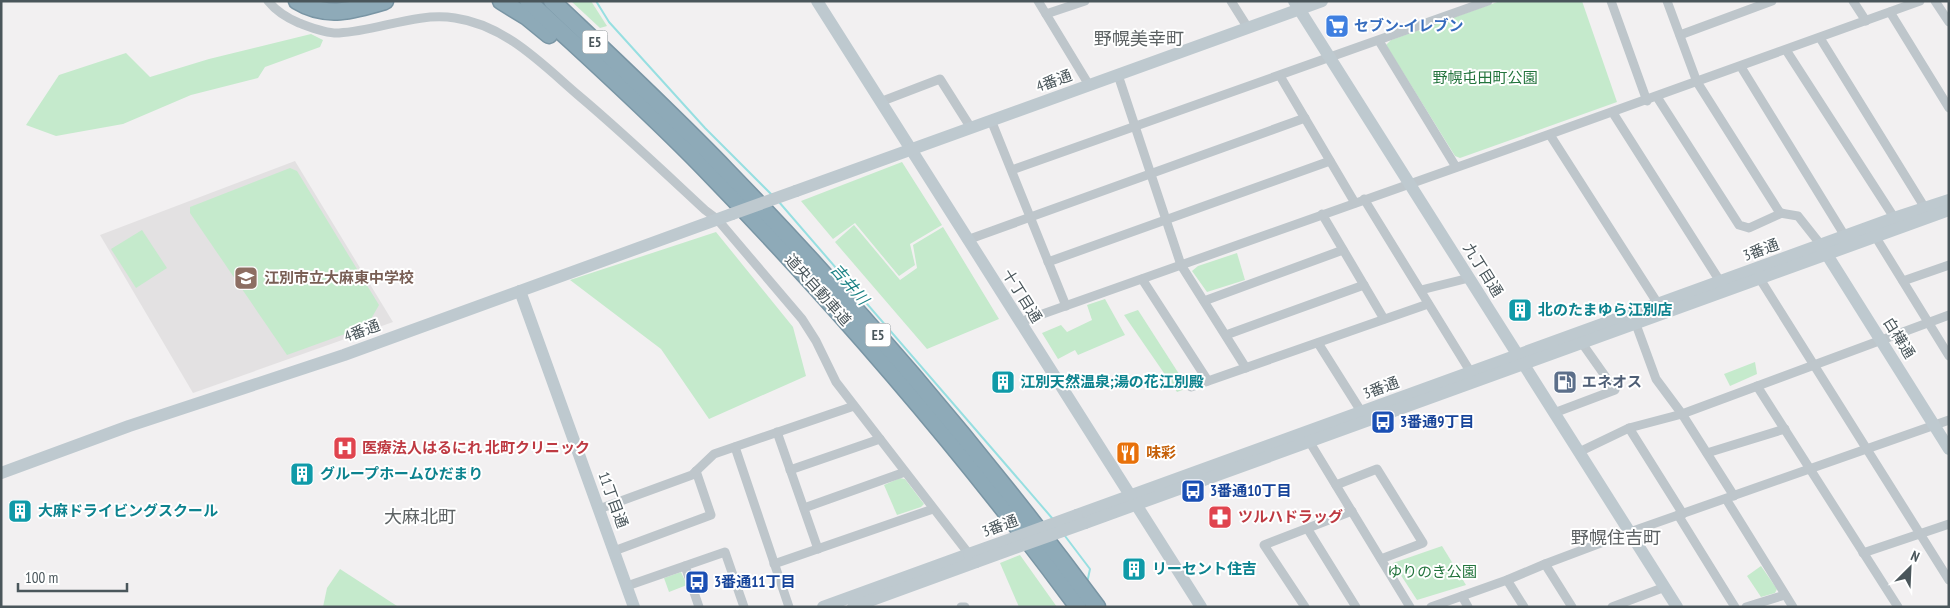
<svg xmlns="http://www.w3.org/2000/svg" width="1950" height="608" font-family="'PT Sans Narrow','Noto Sans JP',sans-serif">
	<rect width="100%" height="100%" fill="#f2f0f1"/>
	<!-- education -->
	<polygon fill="#e3e1e2" points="295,161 393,322 193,393 100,235"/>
	<!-- green -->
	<g fill="#c5eacc">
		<polygon points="571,1 591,1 607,26 600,28"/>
		<polygon points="1500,1 1582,1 1617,102 1460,158 1455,156 1386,45 1391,40"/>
		<polygon points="311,34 323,40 320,47 265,67 258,78 191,95 123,124 56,136 26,125 59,75 126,53 150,77 209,59"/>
		<polygon points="902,162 942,225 910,244 915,265 899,276 855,223 833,239 801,201"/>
		<polygon points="290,168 297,171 379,305 367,326 287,355 190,213 190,207"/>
		<polygon points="854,225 900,280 917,268 913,245 943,227 999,319 927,349 835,242"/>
		<polygon points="142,230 167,268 136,288 111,249"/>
		<polygon points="716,232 793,327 806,376 709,419 661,349 570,280"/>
		<polygon points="1237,253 1245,280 1207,292 1192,271 1198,266"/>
		<polygon points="1105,299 1125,335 1078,355 1075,350 1058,359 1042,333 1061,325 1067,332 1092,320 1087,305"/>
		<polygon points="1138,310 1188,388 1177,392 1124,315"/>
		<polygon points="1755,362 1757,374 1730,386 1724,374"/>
		<polygon points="900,478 905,479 924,504 921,507 897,515 884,485"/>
		<polygon points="1442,546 1466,585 1417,600 1393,563"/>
		<polygon points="1020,555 1057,607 1019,607 1000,563"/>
		<polygon points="1761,566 1777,589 1775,593 1761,597 1747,576"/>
		<polygon points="340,569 397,606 396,607 323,607 327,588"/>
		<polygon points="681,572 687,585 669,592 664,578"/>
	</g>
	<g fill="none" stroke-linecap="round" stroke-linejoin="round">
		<!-- stream -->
		<g stroke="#97dfe1" stroke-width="2">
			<polyline points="596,1 609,22 705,128 772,195"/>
			<polyline points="779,202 1052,518"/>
			<polyline points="1065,536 1090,569 1087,583"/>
		</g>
		<!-- highway casing -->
		<g stroke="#7995a4" stroke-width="19">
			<g id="highway">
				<path d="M297,1C326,19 355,10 385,1"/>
				<polyline points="501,1 527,17 549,35"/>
				<path d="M528,1C587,56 648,110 704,168C838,306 964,452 1078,607"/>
				<path d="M552,1C611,57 670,112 726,170C859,307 983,453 1097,607"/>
			</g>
		</g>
		<!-- street -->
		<g stroke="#bec6cb" stroke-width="9">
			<path d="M268,1C276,11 287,18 299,23C310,27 327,34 339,33C378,31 416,12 455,18C505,25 542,64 578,95C622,132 663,171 705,210L717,219L802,319L816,341L836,382L972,558"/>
			<polyline points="1038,1 1089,85"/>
			<polyline points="1231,1 1248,28"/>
			<polyline points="1611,1 1647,101"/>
			<polyline points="1667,1 1697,82 1780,213 1798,216 1821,245"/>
			<polyline points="1853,1 1866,21"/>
			<polyline points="1935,1 1949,22"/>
			<polyline points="1890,12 1949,108"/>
			<polyline points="1046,14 1085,1"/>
			<polyline points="1680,35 1772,1"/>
			<polyline points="1820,38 1925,208"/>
			<polyline points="1379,41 1456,167"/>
			<polyline points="1786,50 1897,222"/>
			<polyline points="1741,67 1848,241"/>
			<polyline points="1118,75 1181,265 1246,368"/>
			<polyline points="1280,76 1355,203"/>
			<polyline points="1657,97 1739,225 1749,228 1782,213"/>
			<polyline points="880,102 940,79 971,128"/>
			<polyline points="1613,113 1723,286"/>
			<polyline points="991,120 1066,306"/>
			<polyline points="1550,135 1660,307"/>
			<polyline points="1012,170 1488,1"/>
			<polyline points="1364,199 1473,376"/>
			<polyline points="1322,214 1384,319"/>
			<polyline points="1875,236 1949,356"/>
			<polyline points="967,240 1305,118"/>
			<polyline points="1048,262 1330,161"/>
			<polyline points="1142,279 1208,381"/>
			<polyline points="1760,279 1949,580"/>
			<polyline points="1903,281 1949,265"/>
			<polyline points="1421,290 1469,278"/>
			<polyline points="1204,301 1343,250"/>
			<polyline points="1634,319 1656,379 1682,414 1734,496"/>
			<path d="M1020,322C1320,216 1621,110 1920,1"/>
			<polyline points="1226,335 1364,285"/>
			<polyline points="1318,343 1364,416"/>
			<polyline points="1757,386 1898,607"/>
			<polyline points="1191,387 1428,304"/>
			<polyline points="1554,413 1615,390 1579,339"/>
			<polyline points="1629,428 1683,514"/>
			<polyline points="777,432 818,549"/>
			<polyline points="1309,441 1410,607"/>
			<polyline points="735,447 789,607"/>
			<polyline points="1579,452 1629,428 1682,414 1949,315"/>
			<polyline points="1707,453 1785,429"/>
			<polyline points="790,470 880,439"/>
			<polyline points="1336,485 1377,469 1423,543 1381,559"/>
			<polyline points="1726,499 1793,607"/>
			<polyline points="804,508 905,472"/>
			<polyline points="599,509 692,475 714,454 854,406"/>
			<polyline points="1678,515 1735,607"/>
			<polyline points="1307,528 1356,607"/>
			<polyline points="614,551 711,515 696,471"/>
			<polyline points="1863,553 1949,524"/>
			<polyline points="774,564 933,509"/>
			<polyline points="1545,564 1630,532 1949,420"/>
			<polyline points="685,566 699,607"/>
			<polyline points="1507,580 1524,607"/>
			<polyline points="627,586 725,552 744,607"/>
			<polyline points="1462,596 1468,607"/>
			<polyline points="961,607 965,607"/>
			<polyline points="1305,607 1264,545 1352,511"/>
			<polyline points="1431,607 1507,580 1545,564 1572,607"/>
			<polyline points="1612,607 1665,587"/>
			<polyline points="1746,607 1785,595"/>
		</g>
		<!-- secondary -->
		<g stroke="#bec9cf" stroke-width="12">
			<polyline points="817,1 1201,607"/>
			<polyline points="1294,1 1677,607"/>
			<polyline points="796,191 1322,1"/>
			<polyline points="1824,250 1949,449"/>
			<polyline points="520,291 634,607"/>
			<polyline points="1,473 129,426 344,355 732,214"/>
			<polyline points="1077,515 1894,218 1949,200"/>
			<polyline points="1085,523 1949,210"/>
			<polyline points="823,607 969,554"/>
			<polyline points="853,607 976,562"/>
		</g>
		<!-- highway -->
		<use href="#highway" stroke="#8eaab8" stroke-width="16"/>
		<!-- secondary-bridge -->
		<g stroke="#bec9cf" stroke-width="12">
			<polyline points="732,214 796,191"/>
			<polyline points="969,554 1077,515"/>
			<polyline points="976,562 1085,523"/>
		</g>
	</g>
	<!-- icons -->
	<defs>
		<g id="supermarket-square" transform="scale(1.25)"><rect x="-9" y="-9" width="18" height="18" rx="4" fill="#3f7fe0" stroke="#fff"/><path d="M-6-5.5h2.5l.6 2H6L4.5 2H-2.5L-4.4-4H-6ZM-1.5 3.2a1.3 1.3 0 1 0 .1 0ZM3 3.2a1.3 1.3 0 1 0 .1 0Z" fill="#fff"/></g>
		<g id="school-square" transform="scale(1.25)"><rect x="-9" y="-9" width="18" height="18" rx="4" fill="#8d6e63" stroke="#fff"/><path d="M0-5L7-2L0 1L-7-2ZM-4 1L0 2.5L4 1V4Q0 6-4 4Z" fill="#fff"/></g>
		<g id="building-square" transform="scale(1.25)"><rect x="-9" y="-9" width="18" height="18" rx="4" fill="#0f9aa8" stroke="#fff"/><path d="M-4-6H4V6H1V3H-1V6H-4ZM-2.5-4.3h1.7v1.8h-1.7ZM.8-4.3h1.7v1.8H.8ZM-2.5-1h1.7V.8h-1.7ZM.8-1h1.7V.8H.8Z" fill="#fff"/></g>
		<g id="fuel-square" transform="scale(1.25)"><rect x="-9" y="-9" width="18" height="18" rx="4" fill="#5c6f8a" stroke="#fff"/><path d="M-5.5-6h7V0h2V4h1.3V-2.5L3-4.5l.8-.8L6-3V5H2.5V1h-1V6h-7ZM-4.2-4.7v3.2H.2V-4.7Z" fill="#fff"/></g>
		<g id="bus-square" transform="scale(1.25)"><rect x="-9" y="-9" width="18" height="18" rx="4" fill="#1a4fb4" stroke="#fff"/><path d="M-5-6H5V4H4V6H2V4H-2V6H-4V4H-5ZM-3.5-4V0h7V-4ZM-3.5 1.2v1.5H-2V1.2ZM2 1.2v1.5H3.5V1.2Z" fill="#fff"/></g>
		<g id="hospital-square" transform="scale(1.25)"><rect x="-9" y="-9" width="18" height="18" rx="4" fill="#e0444e" stroke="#fff"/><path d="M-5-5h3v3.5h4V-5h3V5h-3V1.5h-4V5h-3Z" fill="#fff"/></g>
		<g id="restaurant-square" transform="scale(1.25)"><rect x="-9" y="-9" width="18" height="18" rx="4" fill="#e8710a" stroke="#fff"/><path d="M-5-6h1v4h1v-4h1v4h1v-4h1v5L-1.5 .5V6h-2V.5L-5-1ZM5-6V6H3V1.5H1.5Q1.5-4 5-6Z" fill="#fff"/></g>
		<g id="pharmacy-square" transform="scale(1.25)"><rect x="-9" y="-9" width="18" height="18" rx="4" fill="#e0444e" stroke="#fff"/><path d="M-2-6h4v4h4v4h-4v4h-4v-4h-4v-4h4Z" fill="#fff"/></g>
	</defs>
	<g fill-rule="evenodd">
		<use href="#supermarket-square" x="1337" y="26"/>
		<use href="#school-square" x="246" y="278"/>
		<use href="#building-square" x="1520" y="310"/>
		<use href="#building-square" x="1003" y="382"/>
		<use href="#fuel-square" x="1565" y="382"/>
		<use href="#bus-square" x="1383" y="422"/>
		<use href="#hospital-square" x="345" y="448"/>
		<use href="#restaurant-square" x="1128" y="453"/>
		<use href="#building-square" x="302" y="474"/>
		<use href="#bus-square" x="1193" y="491"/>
		<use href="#building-square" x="20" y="511"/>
		<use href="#pharmacy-square" x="1220" y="517"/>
		<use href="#building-square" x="1134" y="569"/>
		<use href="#bus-square" x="697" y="582"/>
	</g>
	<g text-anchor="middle" stroke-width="4" stroke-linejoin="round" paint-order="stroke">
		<!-- shield labels -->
		<g fill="#fff" stroke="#80898c" stroke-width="1">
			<rect x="582.5" y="30.5" width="25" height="23" rx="4"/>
			<rect x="865.5" y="323.5" width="25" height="23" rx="4"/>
		</g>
		<g font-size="14" font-weight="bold" fill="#4a565b">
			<text x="595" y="47">E5</text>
			<text x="878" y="340">E5</text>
		</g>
		<!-- shop labels -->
		<g font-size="15" font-weight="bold" fill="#366cbe" stroke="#fff" text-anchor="start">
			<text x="1354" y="31">セブン-イレブン</text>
		</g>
		<!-- park labels -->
		<g font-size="15" fill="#23743d" stroke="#fff">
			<text x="1485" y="83">野幌屯田町公園</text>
			<text x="1432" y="577">ゆりのき公園</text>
		</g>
		<!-- street labels -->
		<g font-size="15" fill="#4a565b" stroke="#fff">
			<text transform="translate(1054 81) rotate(-20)" y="5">4番通</text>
			<text transform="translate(1761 250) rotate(-20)" y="5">3番通</text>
			<text transform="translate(1483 270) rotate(58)" y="5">九丁目通</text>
			<text transform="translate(818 290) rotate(48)" y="5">道央自動車道</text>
			<text transform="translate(1022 296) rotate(58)" y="5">十丁目通</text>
			<text transform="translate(362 331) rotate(-20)" y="5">4番通</text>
			<text transform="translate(1899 338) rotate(58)" y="5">白樺通</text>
			<text transform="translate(1381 388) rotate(-20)" y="5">3番通</text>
			<text transform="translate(613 500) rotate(70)" y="5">11丁目通</text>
			<text transform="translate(1000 526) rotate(-20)" y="5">3番通</text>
		</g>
		<!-- education labels -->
		<g font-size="15" font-weight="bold" fill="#785e54" stroke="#fff" text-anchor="start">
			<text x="264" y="283">江別市立大麻東中学校</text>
		</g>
		<!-- culture labels -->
		<g font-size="15" font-weight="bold" fill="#0d838f" stroke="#fff" text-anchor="start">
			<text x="1538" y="315">北のたまゆら江別店</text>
			<text x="1020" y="387">江別天然温泉;湯の花江別殿</text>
			<text x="320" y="479">グループホームひだまり</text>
			<text x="38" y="516">大麻ドライビングスクール</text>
			<text x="1152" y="574">リーセント住吉</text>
		</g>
		<!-- service labels -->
		<g font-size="15" font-weight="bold" fill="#4e5e75" stroke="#fff" text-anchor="start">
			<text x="1582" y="387">エネオス</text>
		</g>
		<!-- transit labels -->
		<g font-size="15" font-weight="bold" fill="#164399" stroke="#fff" text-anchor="start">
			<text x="1400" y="427">3番通9丁目</text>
			<text x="1210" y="496">3番通10丁目</text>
			<text x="714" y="587">3番通11丁目</text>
		</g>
		<!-- health labels -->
		<g font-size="15" font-weight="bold" fill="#be3a42" stroke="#fff" text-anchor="start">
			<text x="362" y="453">医療法人はるにれ 北町クリニック</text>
			<text x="1238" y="522">ツルハドラッグ</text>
		</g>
		<!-- food labels -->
		<g font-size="15" font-weight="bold" fill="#c56008" stroke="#fff" text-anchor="start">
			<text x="1146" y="458">味彩</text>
		</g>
		<!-- water labels -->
		<g font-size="16" font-style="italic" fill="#1c8285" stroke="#fff">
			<text transform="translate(850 284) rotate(49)" y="6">吉井川</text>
		</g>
		<!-- quarter labels -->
		<g font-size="18" fill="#5d6264" stroke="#fff">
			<text x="1139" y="45">野幌美幸町</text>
			<text x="420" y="523">大麻北町</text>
			<text x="1616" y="544">野幌住吉町</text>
		</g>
	</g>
	<!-- border -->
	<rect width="1950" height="608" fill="none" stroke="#4a565b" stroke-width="5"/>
	<!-- north arrow -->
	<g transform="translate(1910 568) rotate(24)" stroke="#ffffff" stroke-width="4" paint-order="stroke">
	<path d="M0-4L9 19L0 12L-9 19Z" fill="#4a565b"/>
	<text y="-8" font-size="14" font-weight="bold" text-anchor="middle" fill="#4a565b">N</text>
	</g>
	<!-- scale -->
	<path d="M18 583v8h109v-8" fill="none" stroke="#4a565b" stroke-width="2.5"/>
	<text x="25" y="583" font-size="15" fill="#4a565b" stroke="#ffffff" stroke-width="4" paint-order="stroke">100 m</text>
</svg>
